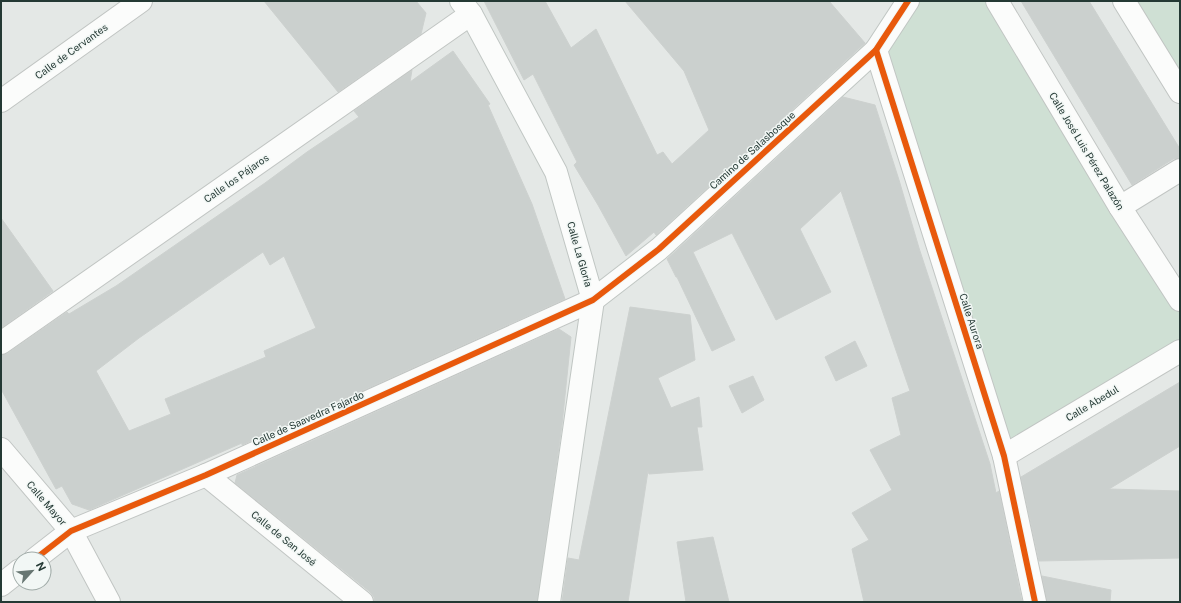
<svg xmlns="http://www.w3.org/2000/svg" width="1181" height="603" font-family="'Public Sans',sans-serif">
	<rect width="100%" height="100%" fill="#e4e8e6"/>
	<!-- green -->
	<g fill="#cfe0d4">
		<polygon points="908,1 997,1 1180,300 1180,351 1004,456 876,50"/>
		<polygon points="1124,1 1180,1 1180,92"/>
	</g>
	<!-- building -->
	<g fill="#cbd0ce" stroke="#cdd1cf" fill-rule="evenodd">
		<polygon points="264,1 416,1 426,13 421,34 338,92"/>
		<polygon points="484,1 545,1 571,48 596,29 657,155 663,152 672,164 709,130 684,71 625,1 829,1 865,43 656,235 654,232 626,256 598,205 574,165 577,162 533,74 524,80"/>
		<polygon points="1021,1 1089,1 1180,149 1180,158 1173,159 1132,185"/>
		<path d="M453,51L490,104L488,105L532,204L565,299L242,445V443L89,510L72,504L62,486L56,489L1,389V355L8,353L67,312L69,314L116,286L265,183L307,152L359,117L354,111L412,70L410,82ZM263,252L270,265L284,256L316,328L264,351L266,357L165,399L171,414L129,431L96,371L139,338Z"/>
		<polygon points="843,97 875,105 899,180 919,248 990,464 996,493 999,491 1022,602 864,602 852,549 869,540 852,513 892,490 870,450 901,435 892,398 910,391 841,191 800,229 831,292 776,320 732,233 693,252 735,340 712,351 677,277 676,277 667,259"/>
		<polygon points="1,218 53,291 1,328"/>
		<polygon points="630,307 690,315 695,360 658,378 671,408 699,397 702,427 697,427 703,470 649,474 648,471 628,602 562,602 568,558 579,560"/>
		<polygon points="559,329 571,337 562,425 537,602 374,602 374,597 370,592 235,483 237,475"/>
		<polygon points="855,341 867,366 836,381 825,357"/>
		<polygon points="753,376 764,400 742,413 729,386"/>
		<polygon points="1180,382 1180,446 1109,489 1180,491 1180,558 1039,561 1021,477"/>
		<polygon points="713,537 729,602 686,602 677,542"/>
		<polygon points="1042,576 1111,590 1110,602 1047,602"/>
	</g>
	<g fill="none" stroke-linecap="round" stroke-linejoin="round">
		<!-- street casing -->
		<g stroke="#c1c5c3" stroke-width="24">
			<g id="street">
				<polyline points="997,1 1120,207 1180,300"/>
				<polyline points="1124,1 1180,92"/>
				<polyline points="876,50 1004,456 1035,602"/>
				<polyline points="1,101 141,1"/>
				<polyline points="1120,207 1180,170"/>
				<polyline points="1,343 471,14"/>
				<polyline points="1,449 71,531 109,602"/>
				<polyline points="1004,456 1180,351"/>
				<polyline points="206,475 362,602"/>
				<polyline points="35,559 71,531 206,475 593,300"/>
				<polyline points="1,585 20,570"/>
			</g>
		</g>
		<!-- secondary casing -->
		<g stroke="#c0c6c3" stroke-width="24">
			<g id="secondary">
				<polyline points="461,1 471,14 556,172 593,300 549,602"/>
				<polyline points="593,300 659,249 876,50 908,1"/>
			</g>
		</g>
		<!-- street -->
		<use href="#street" stroke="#fbfcfb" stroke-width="22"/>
		<!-- secondary -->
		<use href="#secondary" stroke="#fbfcfb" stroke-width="22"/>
		<!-- cycleway casing -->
		<g stroke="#f2f7f5" stroke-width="8">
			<g id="cycleway">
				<polyline points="876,50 1004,456 1035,602"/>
				<polyline points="35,559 71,531 206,475 593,300 659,249 876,50 908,1"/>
			</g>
		</g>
		<!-- cycleway -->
		<use href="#cycleway" stroke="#e8590c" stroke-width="6"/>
	</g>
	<g text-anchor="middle" stroke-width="3" stroke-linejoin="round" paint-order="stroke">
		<!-- street labels -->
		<g font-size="10" fill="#243934" stroke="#f2f7f5">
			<text transform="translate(71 51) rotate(-36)" y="4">Calle de Cervantes</text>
			<text transform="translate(752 150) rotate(-42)" y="4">Camino de Salasbosque</text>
			<text transform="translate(1087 151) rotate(59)" y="4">Calle José Luis Pérez Palazón</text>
			<text transform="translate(236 178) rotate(-35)" y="4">Calle los Pájaros</text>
			<text transform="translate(580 254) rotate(74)" y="4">Calle La Gloria</text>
			<text transform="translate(972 321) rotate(72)" y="4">Calle Aurora</text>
			<text transform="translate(1092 403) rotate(-31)" y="4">Calle Abedul</text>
			<text transform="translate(308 418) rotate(-24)" y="4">Calle de Saavedra Fajardo</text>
			<text transform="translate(47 503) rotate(49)" y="4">Calle Mayor</text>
			<text transform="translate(284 538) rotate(39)" y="4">Calle de San José</text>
		</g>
	</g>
	<!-- border -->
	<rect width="1181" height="603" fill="none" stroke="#243934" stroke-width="4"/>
	<!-- north arrow -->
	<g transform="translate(32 571) rotate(63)"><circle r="19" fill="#f2f7f5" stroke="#a0aba8"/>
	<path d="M0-3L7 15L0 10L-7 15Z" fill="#677672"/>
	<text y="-6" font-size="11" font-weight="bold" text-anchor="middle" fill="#243934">N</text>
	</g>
</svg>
